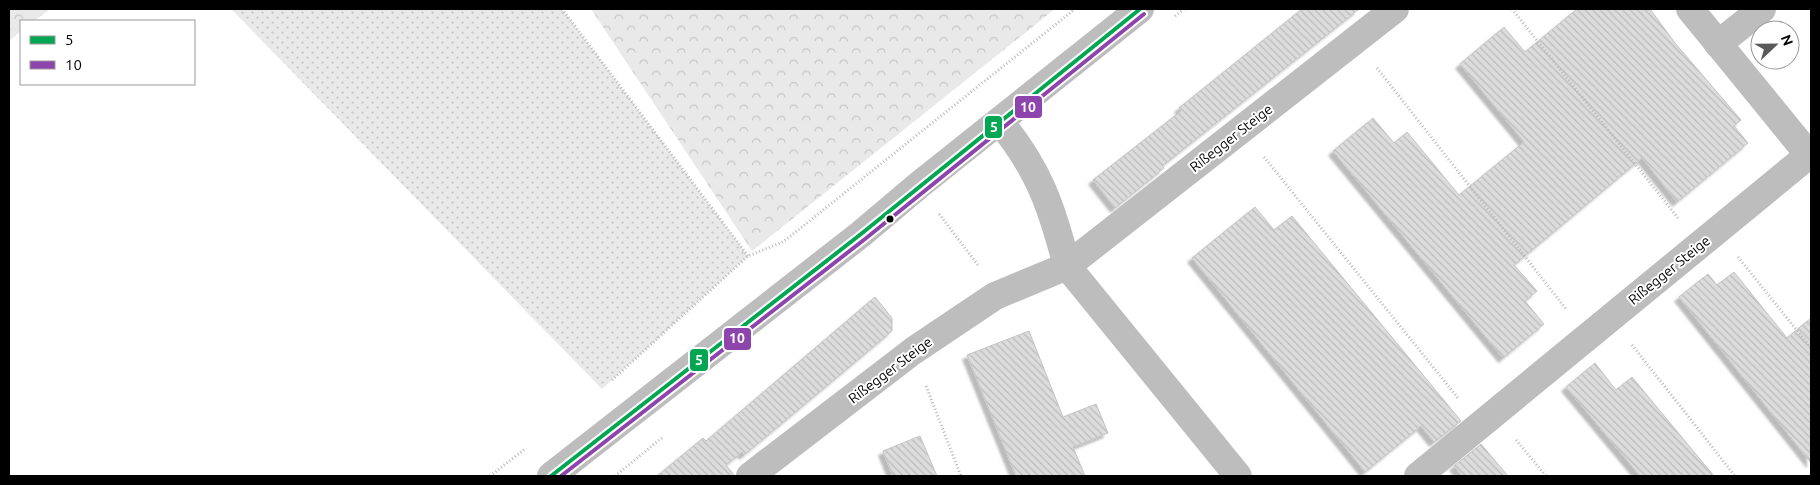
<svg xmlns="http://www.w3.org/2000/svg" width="1820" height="485" font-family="Ubuntu,sans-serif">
	<defs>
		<pattern id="grass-dots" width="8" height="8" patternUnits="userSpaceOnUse" patternTransform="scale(1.25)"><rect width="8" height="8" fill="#e9e9e9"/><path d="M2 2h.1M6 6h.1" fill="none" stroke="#c6c6c6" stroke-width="1.8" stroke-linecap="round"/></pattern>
		<pattern id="forest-crowns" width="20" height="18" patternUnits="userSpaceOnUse" patternTransform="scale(1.25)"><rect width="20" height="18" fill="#e9e9e9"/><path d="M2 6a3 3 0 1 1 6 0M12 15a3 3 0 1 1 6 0" fill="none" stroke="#c6c6c6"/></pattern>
		<pattern id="building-back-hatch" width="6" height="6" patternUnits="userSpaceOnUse" patternTransform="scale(1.25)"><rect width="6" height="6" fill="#dcdcdc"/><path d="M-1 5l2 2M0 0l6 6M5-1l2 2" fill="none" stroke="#bbb"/></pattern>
		<filter id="shadow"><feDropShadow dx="-4.5" dy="4.5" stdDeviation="1" flood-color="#0004"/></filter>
	</defs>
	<rect width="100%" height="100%" fill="#fff"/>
	<!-- grass -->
	<polygon fill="url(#grass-dots)" points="231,9 562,9 748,256 602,389"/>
	<!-- forest -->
	<g fill="url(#forest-crowns)">
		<polygon points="9,9 50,9 34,21 21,21 21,31 9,41"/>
		<polygon points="591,9 1055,9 752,251"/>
	</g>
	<!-- building -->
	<g fill="url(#building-back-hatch)" stroke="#c4c4c4" filter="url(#shadow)">
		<polygon points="1302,9 1359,9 1162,166 1164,168 1115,208 1093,180 1181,111 1179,108"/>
		<polygon points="1577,9 1650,9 1675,43 1741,120 1734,126 1748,143 1677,202 1642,158 1514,265 1537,291 1525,301 1544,324 1503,358 1333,151 1373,118 1394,143 1407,132 1459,195 1524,142 1460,64 1504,27 1525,52"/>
		<polygon points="1255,207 1274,230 1292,216 1461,421 1434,442 1421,426 1365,472 1192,258"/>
		<polygon points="1734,272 1787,338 1811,318 1811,463 1679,297 1708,274 1717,285"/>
		<polygon points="875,297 892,318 892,331 744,455 742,452 726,465 735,476 657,476 703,438 706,441"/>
		<polygon points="1029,331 1063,417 1096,404 1108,433 1073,447 1085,476 1016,476 967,355"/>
		<polygon points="1595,363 1616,390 1632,377 1714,476 1640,476 1566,387"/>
		<polygon points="920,436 937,476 893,476 883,451"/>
		<polygon points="1481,444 1508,476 1462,476 1454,466"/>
	</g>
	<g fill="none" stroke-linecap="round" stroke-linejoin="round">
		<!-- path -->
		<g stroke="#b8b8b8" stroke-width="3" stroke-dasharray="1 2.5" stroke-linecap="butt">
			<polyline points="562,9 748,256"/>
			<polyline points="1512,9 1678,218"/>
			<polyline points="1175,16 1184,9"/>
			<polyline points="1377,68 1566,309"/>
			<polyline points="1264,157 1458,398"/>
			<polyline points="939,214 978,265"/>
			<polyline points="1738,257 1811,348"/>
			<polyline points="1632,345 1735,476"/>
			<polyline points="612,380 748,256 783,242 1075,9"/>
			<polyline points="926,386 961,476"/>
			<polyline points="1516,440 1546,476"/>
			<polyline points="490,476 525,449"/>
			<polyline points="615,476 663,437"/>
		</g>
		<!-- minor -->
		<g stroke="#bdbdbd" stroke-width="28">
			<polyline points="1718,44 1762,9"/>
			<path d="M1000,122C1039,169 1052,208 1067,266L1395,9"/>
			<polyline points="551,476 861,234 919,185 1140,9"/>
			<polyline points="750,476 913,351 995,296 1067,266 1238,476"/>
			<polyline points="1418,476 1809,155 1690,9"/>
		</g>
		<!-- bus-1 casing -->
		<g stroke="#fff" stroke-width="8">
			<polyline id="bus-1" points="551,476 861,234 1140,9"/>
		</g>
		<!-- bus-2 casing -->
		<g stroke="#fff" stroke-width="8">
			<polyline id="bus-2" points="561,476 865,239 1144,14"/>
		</g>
		<!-- bus-1 -->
		<use href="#bus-1" stroke="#00a651" stroke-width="4"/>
		<!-- bus-2 -->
		<use href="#bus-2" stroke="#8e44ad" stroke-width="4"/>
	</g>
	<!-- markers -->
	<circle fill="#000" stroke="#fff" stroke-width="2" cx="890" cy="219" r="4.5"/>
	<g text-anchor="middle" stroke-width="4" stroke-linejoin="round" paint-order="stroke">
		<!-- street labels -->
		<g font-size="14" fill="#000" stroke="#fff">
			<text transform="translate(1231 138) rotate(-38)" y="5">Rißegger Steige</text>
			<text transform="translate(1669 270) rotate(-39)" y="5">Rißegger Steige</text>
			<text transform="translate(890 370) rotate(-37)" y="5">Rißegger Steige</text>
		</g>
	</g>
	<g stroke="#fff" stroke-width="2">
		<rect x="1014" y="95" width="29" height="24" rx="5" fill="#8e44ad"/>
		<rect x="984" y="115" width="19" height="24" rx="5" fill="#00a651"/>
		<rect x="723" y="327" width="29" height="24" rx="5" fill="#8e44ad"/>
		<rect x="689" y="348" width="20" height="24" rx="5" fill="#00a651"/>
	</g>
	<g font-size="14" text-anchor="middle" font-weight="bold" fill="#fff">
		<text x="1028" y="112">10</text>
		<text x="994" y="132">5</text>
		<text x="737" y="343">10</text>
		<text x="699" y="365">5</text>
	</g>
	<!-- border -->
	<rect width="1820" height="485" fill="none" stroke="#000000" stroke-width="20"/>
	<!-- legend -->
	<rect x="20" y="20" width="175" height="65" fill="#ffffff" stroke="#999999"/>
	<rect x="30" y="36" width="25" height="8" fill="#00a651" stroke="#999999"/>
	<text x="65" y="45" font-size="15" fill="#000000">5</text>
	<rect x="30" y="61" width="25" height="8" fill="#8e44ad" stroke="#999999"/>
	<text x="65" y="70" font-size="15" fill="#000000">10</text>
	<!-- north arrow -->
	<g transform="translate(1775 45) rotate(68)"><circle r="24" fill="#ffffff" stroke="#999999"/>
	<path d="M0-4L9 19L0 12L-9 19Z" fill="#595959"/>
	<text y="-8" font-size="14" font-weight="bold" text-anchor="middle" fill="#000000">N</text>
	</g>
</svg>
